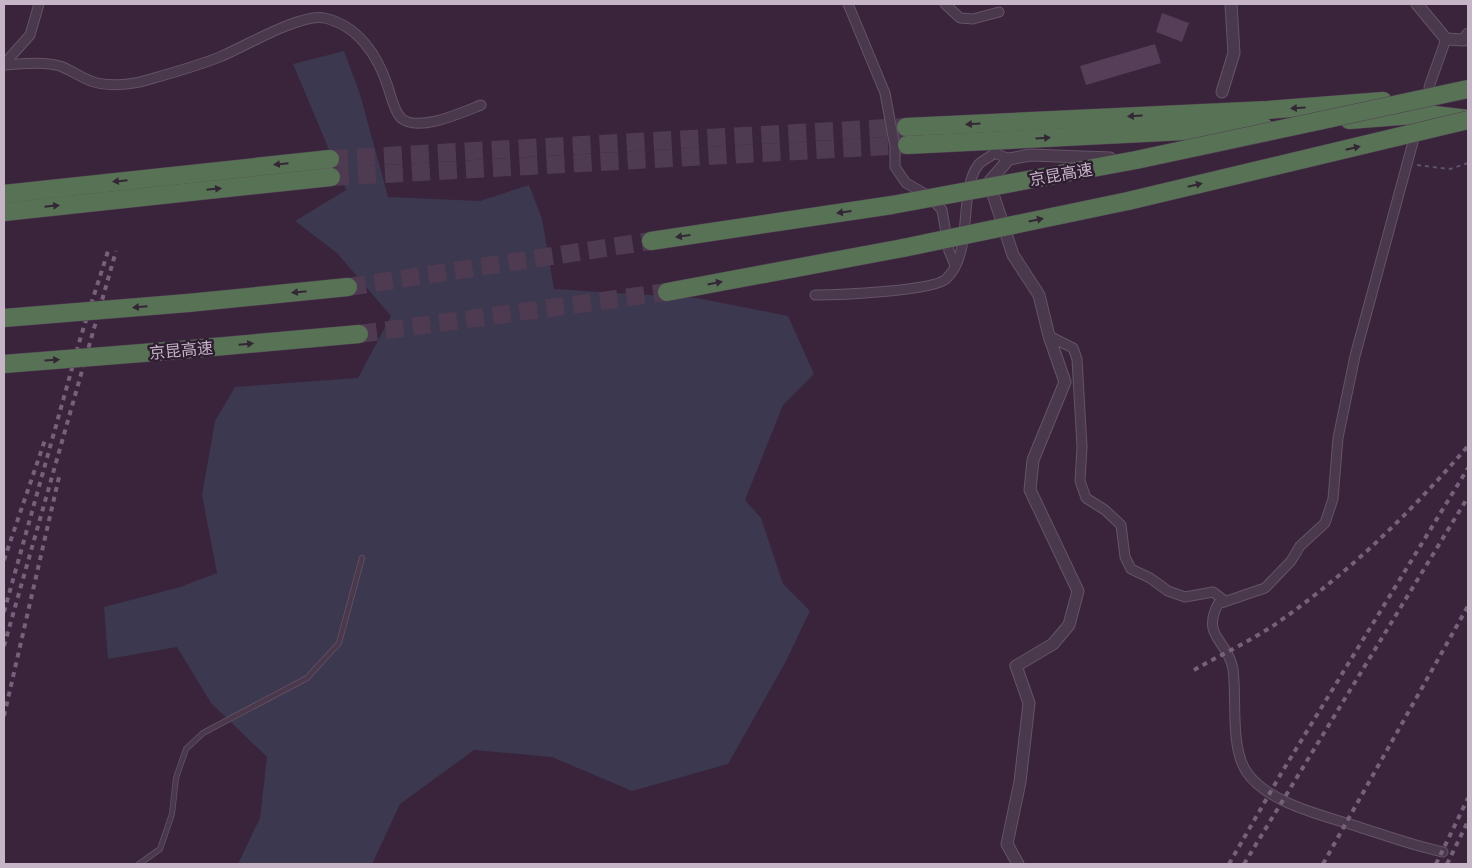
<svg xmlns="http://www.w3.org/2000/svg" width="1472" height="868" font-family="'Public Sans','Noto Sans SC',sans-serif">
	<rect width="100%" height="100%" fill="#39243c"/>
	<!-- green -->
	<polygon fill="#3c384f" points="344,51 360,94 388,197 480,201 529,185 542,219 554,289 697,298 788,316 814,374 783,405 745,500 761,518 783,584 810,611 785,663 728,764 632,791 552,757 474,750 400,804 372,864 238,864 260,818 267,757 211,703 177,647 108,659 104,607 180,587 217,573 202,495 215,421 235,387 358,378 391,316 337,253 295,221 346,190 293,64"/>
	<!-- building -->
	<g fill="#563e59">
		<polygon points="1162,13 1189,23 1182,42 1156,32"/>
		<polygon points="1155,44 1161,63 1086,85 1080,66"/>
	</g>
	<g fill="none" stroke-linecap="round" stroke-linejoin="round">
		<!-- motorway-tunnel -->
		<g stroke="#4e3a51" stroke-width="18" stroke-dasharray="18 9" stroke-linecap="butt">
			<polyline points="330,159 906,127"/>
			<polyline points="331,177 907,145"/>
			<polyline points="348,287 651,241"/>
			<polyline points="359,334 667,292"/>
		</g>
		<!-- service casing -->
		<g stroke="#655367" stroke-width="6">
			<polyline id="service" points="139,864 160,849 172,814 176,778 186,749 203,733 307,678 339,643 362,558"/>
		</g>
		<!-- minor casing -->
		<g stroke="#655367" stroke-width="11">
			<g id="minor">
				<polyline points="848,4 885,93 895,147 895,167 906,183 929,196 942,210 949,251 955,265"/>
				<polyline points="945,4 960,18 973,19 999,12"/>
				<polyline points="4,64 30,35 39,4"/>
				<path d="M4,65C22,64 42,61 60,66C71,70 80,77 91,81C106,87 131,85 147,80C172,73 198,66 222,56C245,46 302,13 324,18C358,25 378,56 388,87C391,96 394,111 401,118C418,133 463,112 481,105"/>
				<polyline points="1429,87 1446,39"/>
				<path d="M1416,131L1355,356L1338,438L1333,499L1325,523L1300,546L1291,561L1265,588L1218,604C1201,637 1228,640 1233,669C1237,698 1230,746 1246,771C1266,803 1325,816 1359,827C1387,836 1414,846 1443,852"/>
				<path d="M815,295C837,295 933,291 946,279C975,252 957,191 979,164C983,160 991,156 995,153L1009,159"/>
				<polyline points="1049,336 1073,348 1077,359 1082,447 1080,481 1086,498 1105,510 1121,525 1125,557 1131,569 1150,578 1168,591 1185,597 1213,592 1225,601"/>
			</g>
		</g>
		<!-- tertiary casing -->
		<g stroke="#655367" stroke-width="13">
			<g id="tertiary">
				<polyline points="1417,4 1446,39 1464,40 1468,34"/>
				<polyline points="1222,92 1234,53 1231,4"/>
				<polyline points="1018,864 1007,844 1020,782 1029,703 1016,666 1053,644 1069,625 1078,591 1030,490 1033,460 1065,382 1049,336 1039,295 1013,255 989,182 1009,159 1030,155 1110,158"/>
			</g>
		</g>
		<!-- motorway casing -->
		<g stroke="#524054" stroke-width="19">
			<g id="motorway">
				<polyline points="1349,120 1426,114 1468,119"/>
				<polyline points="906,127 1268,110 1383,101"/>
				<polyline points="907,145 1264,127"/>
				<polyline points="4,194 330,159"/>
				<polyline points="4,212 331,177"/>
				<polyline points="651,241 892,205"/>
				<polyline points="667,292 903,248"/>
				<polyline points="188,303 348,287"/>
				<polyline points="180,350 359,334"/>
			</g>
		</g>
		<!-- path -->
		<polyline stroke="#5e546a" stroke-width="2" stroke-dasharray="4 4" stroke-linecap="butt" points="1417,165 1450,169 1468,163"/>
		<!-- service -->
		<use href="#service" stroke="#4a384c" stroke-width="4.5"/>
		<!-- minor -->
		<use href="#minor" stroke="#4a384c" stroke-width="9"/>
		<!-- tertiary -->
		<use href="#tertiary" stroke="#4a384c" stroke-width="11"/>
		<!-- motorway -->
		<use href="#motorway" stroke="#587255" stroke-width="18"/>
		<!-- rail -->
		<g stroke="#77617a" stroke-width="4" stroke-dasharray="5 5" stroke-linecap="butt">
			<polyline points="4,560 45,440"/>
			<polyline points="4,612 81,336 109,248"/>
			<polyline points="4,646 116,251"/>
			<path d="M1194,670C1222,654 1253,640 1280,621C1353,569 1409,514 1468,446"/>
			<polyline points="4,716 59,477"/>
			<polyline points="1229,864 1282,772 1468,468"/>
			<polyline points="1244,864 1468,497"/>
			<polyline points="1323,864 1468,606"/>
			<polyline points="1436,864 1468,798"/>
			<polyline points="1447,864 1468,821"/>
		</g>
		<!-- motorway-bridge casing -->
		<g stroke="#524054" stroke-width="19" stroke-linecap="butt">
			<g id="motorway-bridge">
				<polyline points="892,205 1136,160 1468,89"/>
				<polyline points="903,248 1128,201 1468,120"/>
				<polyline points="4,318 188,303"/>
				<polyline points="4,364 180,350"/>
			</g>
		</g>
		<!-- motorway-bridge -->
		<use href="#motorway-bridge" stroke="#587255" stroke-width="18"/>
	</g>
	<!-- one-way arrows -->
	<defs><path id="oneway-solid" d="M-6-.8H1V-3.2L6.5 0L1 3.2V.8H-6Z" transform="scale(1.25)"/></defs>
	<g fill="#332635">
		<use href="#oneway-solid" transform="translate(1298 108) rotate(176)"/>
		<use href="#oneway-solid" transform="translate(1135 116) rotate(177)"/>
		<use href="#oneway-solid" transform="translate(973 124) rotate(177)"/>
		<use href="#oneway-solid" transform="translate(1043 138) rotate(-3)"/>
		<use href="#oneway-solid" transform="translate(1353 148) rotate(-13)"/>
		<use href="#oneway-solid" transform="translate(281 164) rotate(174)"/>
		<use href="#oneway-solid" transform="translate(120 181) rotate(174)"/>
		<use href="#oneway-solid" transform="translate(1195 185) rotate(-13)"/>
		<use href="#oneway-solid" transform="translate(214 189) rotate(-6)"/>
		<use href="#oneway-solid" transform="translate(52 206) rotate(-6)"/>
		<use href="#oneway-solid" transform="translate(844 212) rotate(172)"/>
		<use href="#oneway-solid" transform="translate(1036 220) rotate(-12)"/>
		<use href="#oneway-solid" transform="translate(683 236) rotate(172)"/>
		<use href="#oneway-solid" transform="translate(715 283) rotate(-11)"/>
		<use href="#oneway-solid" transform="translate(299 292) rotate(174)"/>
		<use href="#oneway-solid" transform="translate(140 307) rotate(175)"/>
		<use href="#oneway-solid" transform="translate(246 344) rotate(-5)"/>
		<use href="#oneway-solid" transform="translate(52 360) rotate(-4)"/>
	</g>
	<g text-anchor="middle" stroke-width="5" stroke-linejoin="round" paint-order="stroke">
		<!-- street labels -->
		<g font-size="16" fill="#c6b4c7" stroke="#2f1d31">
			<text transform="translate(1061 174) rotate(-10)" y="6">京昆高速</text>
			<text transform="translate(181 350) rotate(-5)" y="6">京昆高速</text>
		</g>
	</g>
	<!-- border -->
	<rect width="1472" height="868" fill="none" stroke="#c6b4c7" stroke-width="10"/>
</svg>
